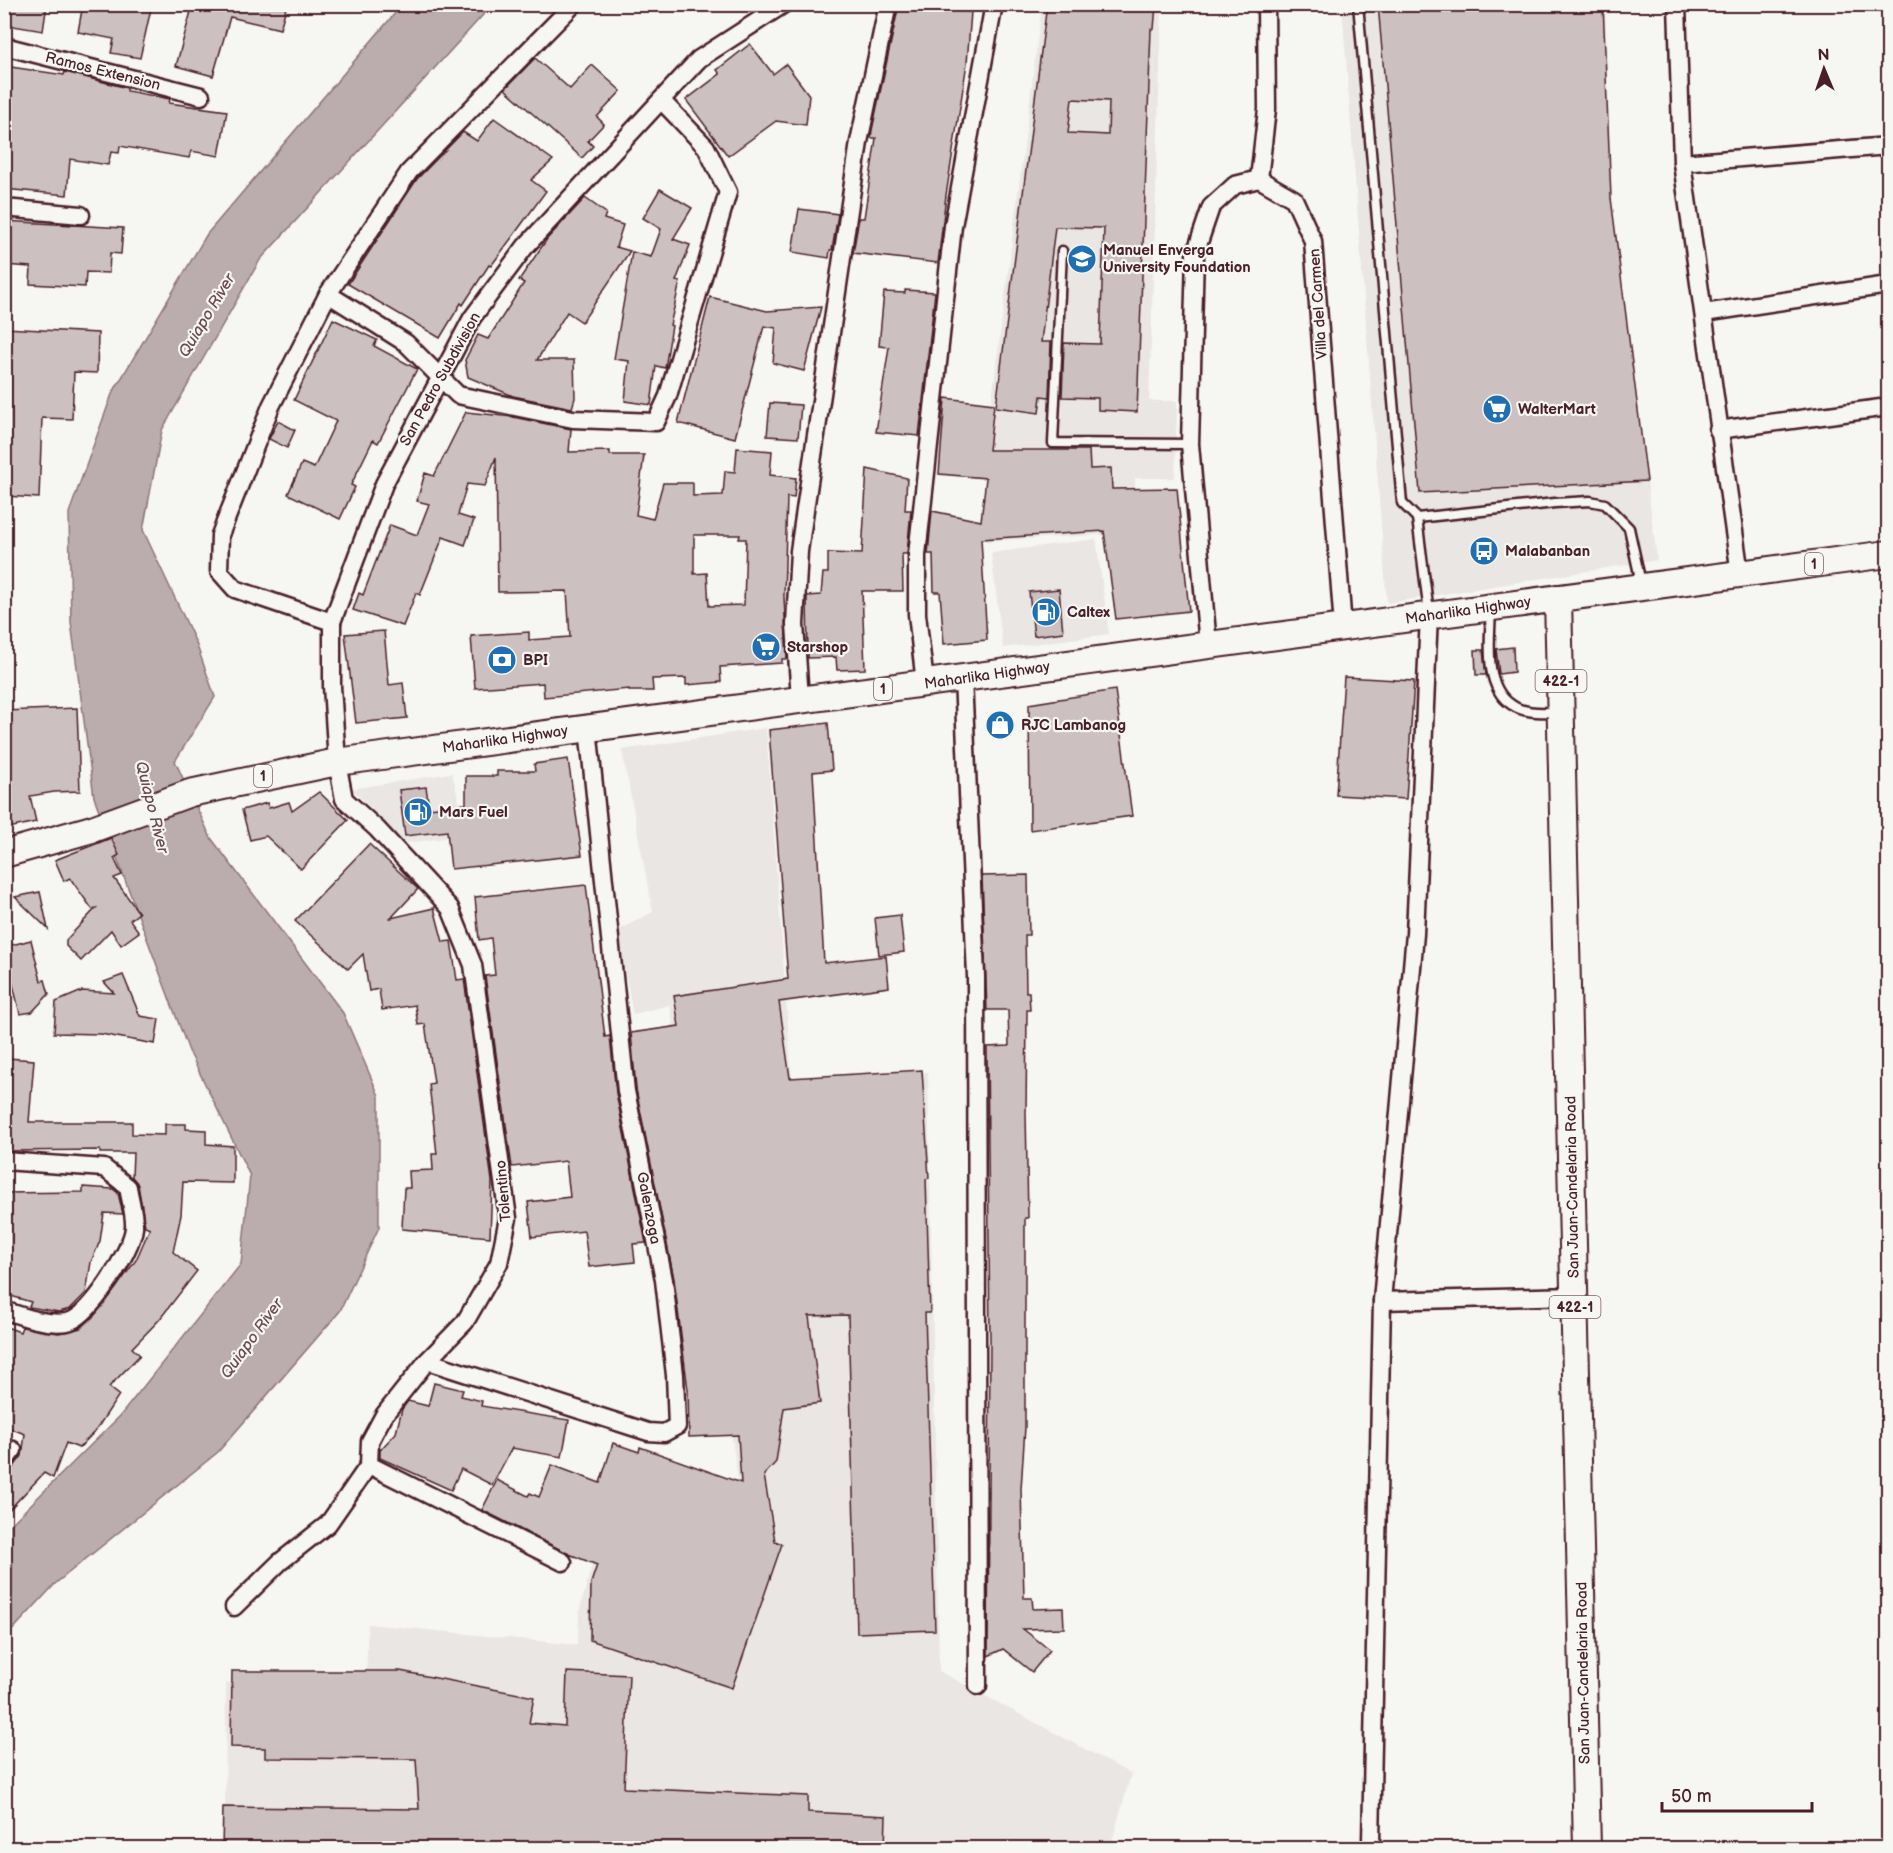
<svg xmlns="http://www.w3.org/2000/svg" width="1893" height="1853" font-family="'Balsamiq Sans',sans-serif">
	<rect width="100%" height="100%" fill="#f6f6f2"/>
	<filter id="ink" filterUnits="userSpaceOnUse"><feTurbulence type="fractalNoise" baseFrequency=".0167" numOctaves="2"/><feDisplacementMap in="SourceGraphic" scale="12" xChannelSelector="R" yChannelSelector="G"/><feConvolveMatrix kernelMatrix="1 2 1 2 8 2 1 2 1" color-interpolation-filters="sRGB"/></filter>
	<g filter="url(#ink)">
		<!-- built -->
		<g fill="#e9e6e3">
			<polygon points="1042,5 1162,5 1149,401 1177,401 1175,478 1135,478 1134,533 985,541 987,438"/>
			<polygon points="1342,5 1605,5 1611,198 1657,560 1387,603"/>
			<polygon points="1096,539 1109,634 1003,648 991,553"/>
			<polygon points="766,728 792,1081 928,1072 939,1671 1131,1774 1110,1848 225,1848 226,1683 366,1681 368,1624 577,1645 580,1609 611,1495 746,1535 670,1005 633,1014 617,931 653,912 622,750"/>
			<polygon points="452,773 467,835 405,843 352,789"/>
		</g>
		<!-- water -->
		<polygon fill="#bbadae" stroke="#8e747a" stroke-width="1.5" points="402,5 492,5 260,260 162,430 143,530 196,643 215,697 175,761 211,838 343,1013 379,1096 379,1227 340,1311 218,1452 56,1583 5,1638 5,1530 120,1416 241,1264 250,1176 189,1051 94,797 71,622 69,513 112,394 207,234"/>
		<!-- building -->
		<g fill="#ccc1c0" stroke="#4a1f2b" stroke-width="1.5" fill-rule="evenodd">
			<polygon points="10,4 47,4 43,31 7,25"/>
			<polygon points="83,4 152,4 140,58 111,53 114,39 78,32"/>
			<polygon points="193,4 287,4 280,29 230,17 213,76 176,66"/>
			<polygon points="912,4 932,4 931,8 971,12 967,63 946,195 938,263 853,253 859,218 864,218 876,138 871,138 872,130 898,9 911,11"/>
			<path d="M1047,4H1156L1154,29H1151L1137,412L1098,410V398L1062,397L1064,343L1100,344L1104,228L1055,227L1041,342H1051L1049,397L1041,396L1039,413L996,407ZM1072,99L1109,101L1108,135L1068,133Z"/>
			<polygon points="1378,4 1603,4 1611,198 1647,481 1420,493"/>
			<polygon points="750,44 773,74 786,64 809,95 806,125 776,121 728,156 686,100 720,74 717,70"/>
			<polygon points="535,58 570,89 592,65 621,91 597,117 604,124 588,141 593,146 582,158 505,89"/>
			<polygon points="4,66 64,75 65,72 127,88 127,91 170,99 169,103 227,111 219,156 191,151 189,158 120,146 119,153 111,152 108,165 70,159 67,195 4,189 4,146 9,146 12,109 4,108"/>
			<polygon points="494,118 553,160 531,180 546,191 491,266 489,265 463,305 461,303 440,338 348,284 417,179 463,132 477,141"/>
			<polygon points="660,189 692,208 673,239 690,245 676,281 680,282 670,325 672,326 665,368 656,366 651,405 625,401 629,361 614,359 632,252 651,257 661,229 643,218"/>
			<polygon points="585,198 606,213 604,219 623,225 616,247 630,251 582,322 567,312 537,360 574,360 575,398 572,408 513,396 468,377 465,360 478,335 488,339 524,283 519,280 547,239"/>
			<polygon points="799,209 838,214 832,250 830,250 829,258 792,252"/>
			<polygon points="4,221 123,228 121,254 110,253 109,273 86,272 85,287 30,284 31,267 4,265"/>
			<polygon points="905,290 935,292 919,436 876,432 889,347 879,346 884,292 905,293"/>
			<polygon points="710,297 767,311 821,307 804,371 773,363 776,328 764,326 735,438 678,423"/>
			<polygon points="333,319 377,340 374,346 417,369 378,443 373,440 351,485 355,487 340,519 288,494 302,463 314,468 336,421 294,400"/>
			<polygon points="4,328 98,333 97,373 74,372 72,419 42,418 39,498 4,496"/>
			<polygon points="945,398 994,404 989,450 1089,450 1090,469 1111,468 1112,489 1177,488 1189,611 1116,619 1104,531 981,539 987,640 944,644 940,592 934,592 933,554 928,554 932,511 981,521 986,478 939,474"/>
			<polygon points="770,403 801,405 798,438 767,436"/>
			<path d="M466,412L513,417L571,429L569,452L610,451V455H644L636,515L653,519L663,483H693V496L723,495L725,471L735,472L737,448L772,451L770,475L796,478L794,498L787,497L784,596L787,659H782V663L720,667L721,682L686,685V678L652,679L653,691H629V689L544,697L543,683L475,688L471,636L529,632V640L570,637L567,591L498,592L496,457L485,486L467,484L458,515L474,520L465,545L443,537L420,595L416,593L403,626L353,610L359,593L363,595L390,525L417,535L429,504L417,501L425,473L434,476ZM694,535H740L739,539H746L744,605L709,606L707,573L694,574Z"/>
			<polygon points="278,421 295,430 287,448 269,439"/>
			<polygon points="867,469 907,478 905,510 911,510 907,554 902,554 903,591 862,591 865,669 837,670 836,657 808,658 807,596 821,595 823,573 828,573 828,553 862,554"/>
			<polygon points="1059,589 1063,632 1034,636 1029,592"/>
			<polygon points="384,631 389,685 403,683 407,718 356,723 345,634"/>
			<polygon points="1513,647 1514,672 1499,674 1496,649"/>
			<polygon points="1475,650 1483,650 1486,675 1476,675"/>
			<polygon points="1344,677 1414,681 1406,799 1336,795"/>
			<polygon points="1115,690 1132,816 1030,830 1029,704"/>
			<polygon points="77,708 80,791 54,792 30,796 36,822 4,829 4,711"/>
			<polygon points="828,723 832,770 813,772 824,963 886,956 889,987 779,1002 790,1078 922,1070 929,1178 926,1179 930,1313 925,1313 935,1630 857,1633 848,1315 809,1316 820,1403 784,1408 776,1462 764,1475 775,1541 782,1544 732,1688 590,1640 591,1583 597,1565 569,1554 482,1510 497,1480 528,1496 530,1493 539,1497 552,1465 600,1483 613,1443 639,1452 640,1447 741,1483 738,1435 689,1437 688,1390 674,1279 636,1089 631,1033 679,1026 674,996 788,979 769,730"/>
			<polygon points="568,759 582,855 451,869 447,831 405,836 399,790 426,787 429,808 466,804 466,776 497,776 497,771 535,771 534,764"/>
			<polygon points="319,792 348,820 301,869 266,836 250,840 242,810 267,803 269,808 289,802 292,811"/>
			<polygon points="111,838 119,855 114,858 122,875 114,878 139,913 130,920 139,932 121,945 111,930 81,961 66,946 66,940 96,908 92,909 70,878 64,881 55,860"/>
			<polygon points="369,844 418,889 391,918 434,908 443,942 451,941 457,980 464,979 492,1181 490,1237 402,1229 404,1188 410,1188 409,1171 433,1170 432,1154 437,1154 429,1084 434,1083 425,1024 418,1025 415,1005 382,1010 379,989 369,991 363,954 348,969 295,921"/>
			<polygon points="1028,875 1029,935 1025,935 1026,992 1029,992 1030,1010 1027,1010 1026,1114 1028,1218 1025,1218 1025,1427 1021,1489 1024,1598 1032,1598 1033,1609 1063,1608 1064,1628 1023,1629 1050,1650 1032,1672 1003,1649 988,1656 990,1341 987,1047 1009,1046 1008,1010 987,1010 982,876"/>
			<polygon points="586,885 605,1037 610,1036 616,1093 646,1243 633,1244 635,1262 589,1267 584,1231 532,1237 528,1202 570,1197 566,1161 512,1167 485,976 495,975 491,938 479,940 475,897"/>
			<polygon points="40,892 48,929 15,897"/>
			<polygon points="900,915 904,952 879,955 875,918"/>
			<polygon points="31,940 41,981 45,980 49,994 32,1012 20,1014 4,947"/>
			<polygon points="123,975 140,1016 159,1019 155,1044 101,1034 54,1033 56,1002 82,991 114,993 104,982"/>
			<polygon points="7,1058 34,1060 29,1122 132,1122 132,1134 165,1135 165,1124 186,1124 186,1129 206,1130 206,1144 233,1146 233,1183 183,1182 181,1215 173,1252 197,1271 159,1320 132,1348 140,1355 109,1387 119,1395 96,1430 79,1448 66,1443 53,1478 44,1473 4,1515 4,1480 22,1456 25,1434 4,1426 4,1326 20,1332 22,1327 59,1333 81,1328 94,1316 116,1288 136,1260 150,1228 145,1226 138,1185 132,1177 133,1153 100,1153 100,1150 4,1151"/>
			<polygon points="83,1187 113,1189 118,1193 123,1214 104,1213 100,1241 91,1262 86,1293 70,1309 59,1312 29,1307 31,1302 4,1294 4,1193 83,1192"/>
			<polygon points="434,1383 463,1390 461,1396 482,1401 481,1406 569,1420 562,1457 512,1448 492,1485 461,1469 451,1490 380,1458 380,1450 396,1433 402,1409 408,1401 428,1406"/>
			<polygon points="232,1671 400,1671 534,1697 529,1723 565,1726 567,1672 629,1675 624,1788 808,1796 808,1812 886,1816 885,1848 222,1848 223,1807 419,1809 416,1759 265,1758 265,1748 231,1747"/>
		</g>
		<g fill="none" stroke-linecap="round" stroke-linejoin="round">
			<!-- lane casing -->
			<g stroke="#4a1f2b" stroke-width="13">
				<g id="lane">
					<polyline points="1358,4 1402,503 1417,518 1429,613"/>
					<polyline points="1062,251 1053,443 1190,444"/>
					<polyline points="1417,518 1555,503 1590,501 1605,504 1629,528 1641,583"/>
					<path d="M1491,610C1490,640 1483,687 1512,705C1525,714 1543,712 1557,712"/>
				</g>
			</g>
			<!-- street casing -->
			<g stroke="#4a1f2b" stroke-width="21">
				<g id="street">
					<polyline points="1677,4 1682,163 1740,574"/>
					<polyline points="4,46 201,96"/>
					<polyline points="1682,163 1888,146"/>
					<polyline points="1259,179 1267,109 1266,4"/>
					<polyline points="4,208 81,215"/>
					<polyline points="328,294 406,343 458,395 573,419 656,422 668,396 728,192 706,147 661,100"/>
					<polyline points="1704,313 1888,285"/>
					<polyline points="1718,430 1888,407"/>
					<polyline points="332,622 235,589 219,571 220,535 271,406 328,294 409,172 574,4"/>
					<polyline points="1208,645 1190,444 1195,254 1211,207 1235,185 1259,179 1294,199 1313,241 1343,627"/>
					<polyline points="963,678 976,976 978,1686"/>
					<polyline points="925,683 917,614 917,555 953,226 994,4"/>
					<polyline points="800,699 795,624 799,551 859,142 888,4"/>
					<path d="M4,1161L104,1168L128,1187C130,1200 135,1215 134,1228C132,1250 89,1319 67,1322C46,1325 24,1317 4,1310"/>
					<polyline points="1382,1301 1575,1296"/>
					<polyline points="427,1361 648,1432 664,1433 677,1426 675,1375 664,1280 626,1091 588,728"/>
					<polyline points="4,1447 13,1450 4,1462"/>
					<polyline points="369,1465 563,1562"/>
					<polyline points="234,1607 280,1562 328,1524 369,1465 370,1441 384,1415 427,1361 465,1322 499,1263 508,1218 473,965 450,908 377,829 344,799 337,762 332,686 332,622 384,484 472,318 525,247 699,59 784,4"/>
					<polyline points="1373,1848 1371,1842 1382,1301 1415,934 1429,615"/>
				</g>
			</g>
			<!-- primary casing -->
			<g stroke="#4a1f2b" stroke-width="30">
				<g id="primary">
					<polyline points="1558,598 1587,1848"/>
					<polyline points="4,854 92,829 190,793 337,762 1888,554"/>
				</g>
			</g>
			<!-- lane -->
			<use href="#lane" stroke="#f6f6f2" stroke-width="8"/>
			<!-- street -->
			<use href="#street" stroke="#f6f6f2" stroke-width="16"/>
			<!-- primary -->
			<use href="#primary" stroke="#f6f6f2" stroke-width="26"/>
		</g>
	</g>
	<!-- icons -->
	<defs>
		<g id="university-disc" transform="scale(1.5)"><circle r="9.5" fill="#1f6fb2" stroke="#f6f6f2"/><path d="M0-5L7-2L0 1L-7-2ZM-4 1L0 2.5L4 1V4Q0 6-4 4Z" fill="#fff"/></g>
		<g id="supermarket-disc" transform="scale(1.5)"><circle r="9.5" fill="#1f6fb2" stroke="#f6f6f2"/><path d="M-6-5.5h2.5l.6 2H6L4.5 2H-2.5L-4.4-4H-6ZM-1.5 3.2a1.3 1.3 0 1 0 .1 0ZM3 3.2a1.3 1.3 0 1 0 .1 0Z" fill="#fff"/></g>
		<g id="bus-disc" transform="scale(1.5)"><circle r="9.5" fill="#1f6fb2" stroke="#f6f6f2"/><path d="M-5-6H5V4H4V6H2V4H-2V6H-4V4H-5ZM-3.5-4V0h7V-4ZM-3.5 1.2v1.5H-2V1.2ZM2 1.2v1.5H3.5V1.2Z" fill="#fff"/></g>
		<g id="fuel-disc" transform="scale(1.5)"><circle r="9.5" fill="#1f6fb2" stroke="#f6f6f2"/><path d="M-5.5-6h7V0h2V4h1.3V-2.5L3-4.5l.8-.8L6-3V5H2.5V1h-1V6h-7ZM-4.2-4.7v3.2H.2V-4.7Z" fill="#fff"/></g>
		<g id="bank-disc" transform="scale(1.5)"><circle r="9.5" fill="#1f6fb2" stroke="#f6f6f2"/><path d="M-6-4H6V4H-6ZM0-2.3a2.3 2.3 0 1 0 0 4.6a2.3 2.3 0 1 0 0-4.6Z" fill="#fff"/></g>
		<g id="shop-disc" transform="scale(1.5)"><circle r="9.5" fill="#1f6fb2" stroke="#f6f6f2"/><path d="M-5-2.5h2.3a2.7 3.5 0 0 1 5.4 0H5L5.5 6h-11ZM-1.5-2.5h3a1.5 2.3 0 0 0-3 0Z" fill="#fff"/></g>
	</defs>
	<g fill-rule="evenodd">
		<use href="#university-disc" x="1082" y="259"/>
		<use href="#supermarket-disc" x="1497" y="409"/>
		<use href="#bus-disc" x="1484" y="551"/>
		<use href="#fuel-disc" x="1046" y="612"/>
		<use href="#supermarket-disc" x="766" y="647"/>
		<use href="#bank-disc" x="502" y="660"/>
		<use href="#shop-disc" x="1000" y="725"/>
		<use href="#fuel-disc" x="418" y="812"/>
	</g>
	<g text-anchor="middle" stroke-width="4.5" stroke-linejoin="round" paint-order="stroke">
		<!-- shield labels -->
		<g fill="#f6f6f2" stroke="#7e6067" stroke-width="1.5">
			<rect x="1805" y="553" width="18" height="22" rx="4.5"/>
			<rect x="1535.5" y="670" width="51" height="22" rx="4.5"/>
			<rect x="874" y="678" width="18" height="22" rx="4.5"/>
			<rect x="254" y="765" width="18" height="22" rx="4.5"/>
			<rect x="1549.5" y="1296" width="51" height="22" rx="4.5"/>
		</g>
		<g font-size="14" font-weight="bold" fill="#4a1f2b">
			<text x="1814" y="569">1</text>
			<text x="1561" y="686">422-1</text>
			<text x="883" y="694">1</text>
			<text x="263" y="781">1</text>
			<text x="1575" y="1312">422-1</text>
		</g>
		<!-- street labels -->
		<g font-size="15" fill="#4a1f2b" stroke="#f6f6f2">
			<text transform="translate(103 71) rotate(14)" y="5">Ramos Extension</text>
			<text transform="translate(1318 304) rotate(-94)" y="5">Villa del Carmen</text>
			<text transform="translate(440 379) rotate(-61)" y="5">San Pedro Subdivision</text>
			<text transform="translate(1468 610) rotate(-8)" y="5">Maharlika Highway</text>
			<text transform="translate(987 675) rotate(-8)" y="5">Maharlika Highway</text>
			<text transform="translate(505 739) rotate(-8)" y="5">Maharlika Highway</text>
			<text transform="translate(1572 1187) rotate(-91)" y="5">San Juan-Candelaria Road</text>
			<text transform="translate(503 1191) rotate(-95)" y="5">Tolentino</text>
			<text transform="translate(649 1208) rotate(79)" y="5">Galenzoga</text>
			<text transform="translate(1583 1673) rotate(-91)" y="5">San Juan-Candelaria Road</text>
		</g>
		<!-- poi labels -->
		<g font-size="15" font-weight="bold" fill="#4a1f2b" stroke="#f6f6f2" text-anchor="start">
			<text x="1103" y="255">Manuel Enverga<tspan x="1103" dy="17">University Foundation</tspan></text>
			<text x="1518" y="414">WalterMart</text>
			<text x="1505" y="556">Malabanban</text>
			<text x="1067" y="617">Caltex</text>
			<text x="787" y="652">Starshop</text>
			<text x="523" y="665">BPI</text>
			<text x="1021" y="730">RJC Lambanog</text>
			<text x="439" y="817">Mars Fuel</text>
		</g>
		<!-- water labels -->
		<g font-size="16" font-style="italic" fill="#6c4a52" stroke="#f6f6f2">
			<text transform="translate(206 315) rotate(-59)" y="6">Quiapo River</text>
			<text transform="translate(153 807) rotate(76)" y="6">Quiapo River</text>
			<text transform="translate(251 1338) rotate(-54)" y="6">Quiapo River</text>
		</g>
	</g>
	<!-- margin -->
	<rect width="1893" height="1853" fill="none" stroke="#f6f6f2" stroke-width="24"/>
	<rect x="12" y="12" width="1869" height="1829" fill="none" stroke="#4a1f2b" stroke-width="2" filter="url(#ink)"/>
	<!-- north arrow -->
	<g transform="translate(1824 69) rotate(358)" stroke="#f6f6f2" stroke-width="4.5" paint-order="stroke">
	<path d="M0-4.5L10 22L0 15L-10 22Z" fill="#4a1f2b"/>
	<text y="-9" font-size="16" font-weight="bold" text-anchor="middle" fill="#4a1f2b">N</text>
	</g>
	<!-- scale -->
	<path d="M1662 1802v9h150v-9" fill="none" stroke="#4a1f2b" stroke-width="3"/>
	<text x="1671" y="1802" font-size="18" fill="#4a1f2b" stroke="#f6f6f2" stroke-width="4.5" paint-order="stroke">50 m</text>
</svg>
